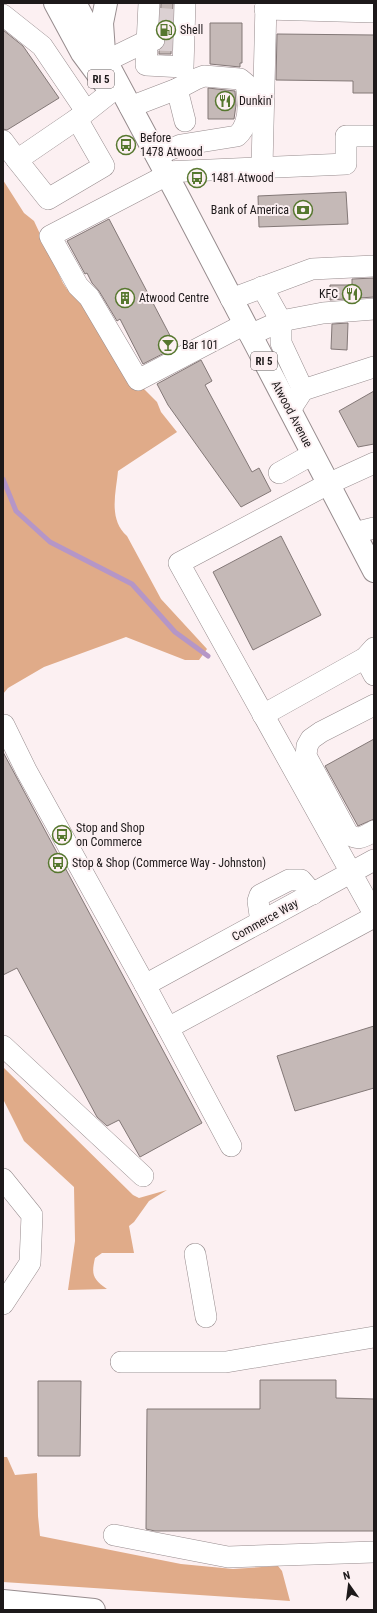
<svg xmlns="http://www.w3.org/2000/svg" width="377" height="1613" font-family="'Roboto Condensed',sans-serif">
	<rect width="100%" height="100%" fill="#fcf0f2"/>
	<!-- forest -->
	<g fill="#e0ab89">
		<path d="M3,180L24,213L34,221L63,283L67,289L78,291L135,380L157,402L161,412L177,432L118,471C116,493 108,519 127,536L161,599L207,649L199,660H185L126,637L44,667L8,688L3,694Z"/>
		<path d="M3,1067L133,1195L139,1198L167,1190L149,1201L134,1222L129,1226L134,1253H102L95,1258C91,1275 93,1279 107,1289L68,1290L75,1241L74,1187L24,1141L3,1099Z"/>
		<polygon points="3,1457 7,1457 15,1475 37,1473 38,1516 40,1536 181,1564 233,1569 278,1566 282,1571 290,1601 3,1582"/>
	</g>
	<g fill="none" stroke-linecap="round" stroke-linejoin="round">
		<!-- stream -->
		<polyline stroke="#b596c7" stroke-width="5" points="3,479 16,511 50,542 132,584 175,632 208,656"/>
	</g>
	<!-- building -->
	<g fill="#c5b9b7" stroke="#837877">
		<polygon points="161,3 173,3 171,54 159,54 159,51 165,45 166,39 164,33 160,30"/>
		<polygon points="210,23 242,23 242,63 240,63 240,67 210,64"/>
		<polygon points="3,30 23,46 59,98 7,130 3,129"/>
		<polygon points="277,34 374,35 374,93 353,93 353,81 276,80"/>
		<polygon points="208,88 235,91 236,105 234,119 208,119"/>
		<polygon points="346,192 348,224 259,227 258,196"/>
		<polygon points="109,219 176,347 143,364 120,319 117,321 99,291 92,283 87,273 85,274 67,241"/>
		<polygon points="374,278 374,297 330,300 330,285 352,285 352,279"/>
		<polygon points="348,323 347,350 331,349 332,324"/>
		<polygon points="201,360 212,381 205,385 252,472 259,468 271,491 241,507 168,405 157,384"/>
		<polygon points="374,391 374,444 358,447 339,411"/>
		<polygon points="281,536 321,615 253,650 213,572"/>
		<polygon points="374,739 374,819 358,826 325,766"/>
		<polygon points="3,752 202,1123 140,1157 119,1120 107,1126 97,1117 17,968 3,975"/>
		<polygon points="374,1026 374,1088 295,1111 277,1056"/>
		<polygon points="260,1380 336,1380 336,1398 374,1399 374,1531 155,1531 146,1529 147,1409 260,1409"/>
		<polygon points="38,1381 81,1381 80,1456 38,1456"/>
	</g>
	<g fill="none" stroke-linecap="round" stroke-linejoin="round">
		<!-- minor-tunnel -->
		<g stroke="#dbd0d2" stroke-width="21" stroke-dasharray="21 10" stroke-linecap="butt">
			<polyline points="154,18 177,20"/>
			<polyline points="154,40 178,41"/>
		</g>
		<!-- minor casing -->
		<g stroke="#978c8e" stroke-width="22">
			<g id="minor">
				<polyline points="149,3 146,65 183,67 185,3"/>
				<polyline points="265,9 374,12"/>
				<polyline points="3,15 42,46 86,111"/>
				<polyline points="106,61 147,41 154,40"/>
				<polyline points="177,89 185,121"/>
				<path d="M130,107L177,89L196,79L204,76L240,79L246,84C249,101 251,124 237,136L181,145L156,155"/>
				<polyline points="3,141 17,160 77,119 111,92"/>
				<polyline points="17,160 48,199 104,166 77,119"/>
				<polyline points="262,167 266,3"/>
				<polyline points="165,172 346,164 346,136 374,136"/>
				<polyline points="167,175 50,236 78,286 89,297 138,380 245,324"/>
				<polyline points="262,287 281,321 281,343 303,390 290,410"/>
				<polyline points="231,299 312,269 374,266"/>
				<polyline points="250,335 281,321 323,313 374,309"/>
				<polyline points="303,390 374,367"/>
				<polyline points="374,463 328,484 179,563 374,914"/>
				<polyline points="279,473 313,454"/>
				<polyline points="354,533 374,528"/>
				<polyline points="365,658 374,675"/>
				<path d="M374,705L321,732L311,739L307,746L306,756L348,834C359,841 363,837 374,831"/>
				<polyline points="263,715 365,658 374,648"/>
				<polyline points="4,725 26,770 145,985 231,1146"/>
				<polyline points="261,922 258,901 260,895 289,880 301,880 313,894"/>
				<polyline points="145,985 374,860"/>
				<polyline points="168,1028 374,917"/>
				<polyline points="3,1046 143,1176"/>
				<polyline points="3,1179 32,1215 30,1263 3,1304"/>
				<polyline points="195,1254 206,1317"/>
				<polyline points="121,1362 226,1362 374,1337"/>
				<polyline points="114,1535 228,1557 374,1552"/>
			</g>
		</g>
		<!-- major casing -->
		<g stroke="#978c8e" stroke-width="24">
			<g id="major">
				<polyline points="55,3 82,53 108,88"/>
				<polyline points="75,3 176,192 374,571"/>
				<polyline points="104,52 102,23 106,3"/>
			</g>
		</g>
		<!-- highway casing -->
		<g stroke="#978c8e" stroke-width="24">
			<polyline id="highway" points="3,1601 94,1610"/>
		</g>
		<!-- minor -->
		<use href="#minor" stroke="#fff" stroke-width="21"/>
		<!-- major -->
		<use href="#major" stroke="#fff" stroke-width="22"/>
		<!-- highway -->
		<use href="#highway" stroke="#fff" stroke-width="22"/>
	</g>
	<!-- icons -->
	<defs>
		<g id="fuel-ring" transform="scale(1)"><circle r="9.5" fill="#fcf0f2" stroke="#56772e" stroke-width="1.5"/><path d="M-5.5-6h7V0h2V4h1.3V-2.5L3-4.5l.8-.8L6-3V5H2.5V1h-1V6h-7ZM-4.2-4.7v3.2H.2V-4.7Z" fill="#56772e"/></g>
		<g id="restaurant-ring" transform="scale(1)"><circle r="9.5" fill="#fcf0f2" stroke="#56772e" stroke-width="1.5"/><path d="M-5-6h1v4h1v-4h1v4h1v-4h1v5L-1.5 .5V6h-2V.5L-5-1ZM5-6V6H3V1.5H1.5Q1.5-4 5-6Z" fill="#56772e"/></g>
		<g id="bus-ring" transform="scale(1)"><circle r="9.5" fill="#fcf0f2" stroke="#56772e" stroke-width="1.5"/><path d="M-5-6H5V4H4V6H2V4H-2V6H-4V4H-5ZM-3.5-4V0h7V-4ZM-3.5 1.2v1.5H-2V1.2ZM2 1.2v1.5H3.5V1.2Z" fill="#56772e"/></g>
		<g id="bank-ring" transform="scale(1)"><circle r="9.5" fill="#fcf0f2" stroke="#56772e" stroke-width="1.5"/><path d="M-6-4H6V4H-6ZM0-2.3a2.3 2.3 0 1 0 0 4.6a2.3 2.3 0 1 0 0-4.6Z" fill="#56772e"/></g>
		<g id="building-ring" transform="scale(1)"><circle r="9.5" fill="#fcf0f2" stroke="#56772e" stroke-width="1.5"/><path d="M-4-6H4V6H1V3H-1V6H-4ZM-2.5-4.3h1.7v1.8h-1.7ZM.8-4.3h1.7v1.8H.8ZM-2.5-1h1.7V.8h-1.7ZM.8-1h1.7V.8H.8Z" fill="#56772e"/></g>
		<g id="bar-ring" transform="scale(1)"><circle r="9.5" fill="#fcf0f2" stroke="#56772e" stroke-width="1.5"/><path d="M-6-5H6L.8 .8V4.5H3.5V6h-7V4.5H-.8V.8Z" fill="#56772e"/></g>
	</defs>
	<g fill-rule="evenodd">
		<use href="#fuel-ring" x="166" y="30"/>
		<use href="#restaurant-ring" x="225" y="101"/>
		<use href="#bus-ring" x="126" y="145"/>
		<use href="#bus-ring" x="197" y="178"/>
		<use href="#bank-ring" x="303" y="210"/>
		<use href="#restaurant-ring" x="352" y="294"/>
		<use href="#building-ring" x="125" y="298"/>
		<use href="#bar-ring" x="168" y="345"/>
		<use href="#bus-ring" x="62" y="835"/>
		<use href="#bus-ring" x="58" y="863"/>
	</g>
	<g text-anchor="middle" stroke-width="4" stroke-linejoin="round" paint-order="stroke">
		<!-- shield labels -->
		<g fill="#fcf0f2" stroke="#605a5b" stroke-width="1">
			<rect x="88" y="70" width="26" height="18" rx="3"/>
			<rect x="251" y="352" width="26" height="18" rx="3"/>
		</g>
		<g font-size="11" font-weight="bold" fill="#1d191a">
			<text x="101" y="83">RI 5</text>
			<text x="264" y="365">RI 5</text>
		</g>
		<!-- poi labels -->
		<g font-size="12" fill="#1d191a" stroke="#fcf0f2" text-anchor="start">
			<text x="180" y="34">Shell</text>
			<text x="239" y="105">Dunkin'</text>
			<text x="140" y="142">Before<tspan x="140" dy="14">1478 Atwood</tspan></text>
			<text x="211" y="182">1481 Atwood</text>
			<text x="289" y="214" text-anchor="end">Bank of America</text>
			<text x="338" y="298" text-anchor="end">KFC</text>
			<text x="139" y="302">Atwood Centre</text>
			<text x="182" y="349">Bar 101</text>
			<text x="76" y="832">Stop and Shop<tspan x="76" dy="14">on Commerce</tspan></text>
			<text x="72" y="867">Stop &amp; Shop (Commerce Way - Johnston)</text>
		</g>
		<!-- street labels -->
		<g font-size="12" fill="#1d191a" stroke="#fcf0f2">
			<text transform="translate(292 414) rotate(62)" y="4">Atwood Avenue</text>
			<text transform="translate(265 920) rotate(-29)" y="4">Commerce Way</text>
		</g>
	</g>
	<!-- border -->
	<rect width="377" height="1613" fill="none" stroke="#1d191a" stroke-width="8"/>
	<!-- north arrow -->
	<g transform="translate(349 1585) rotate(346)" stroke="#fcf0f2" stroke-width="3" paint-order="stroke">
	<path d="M0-3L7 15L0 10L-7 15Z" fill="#1d191a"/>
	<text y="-6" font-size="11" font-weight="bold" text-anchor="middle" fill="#1d191a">N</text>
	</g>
</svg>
